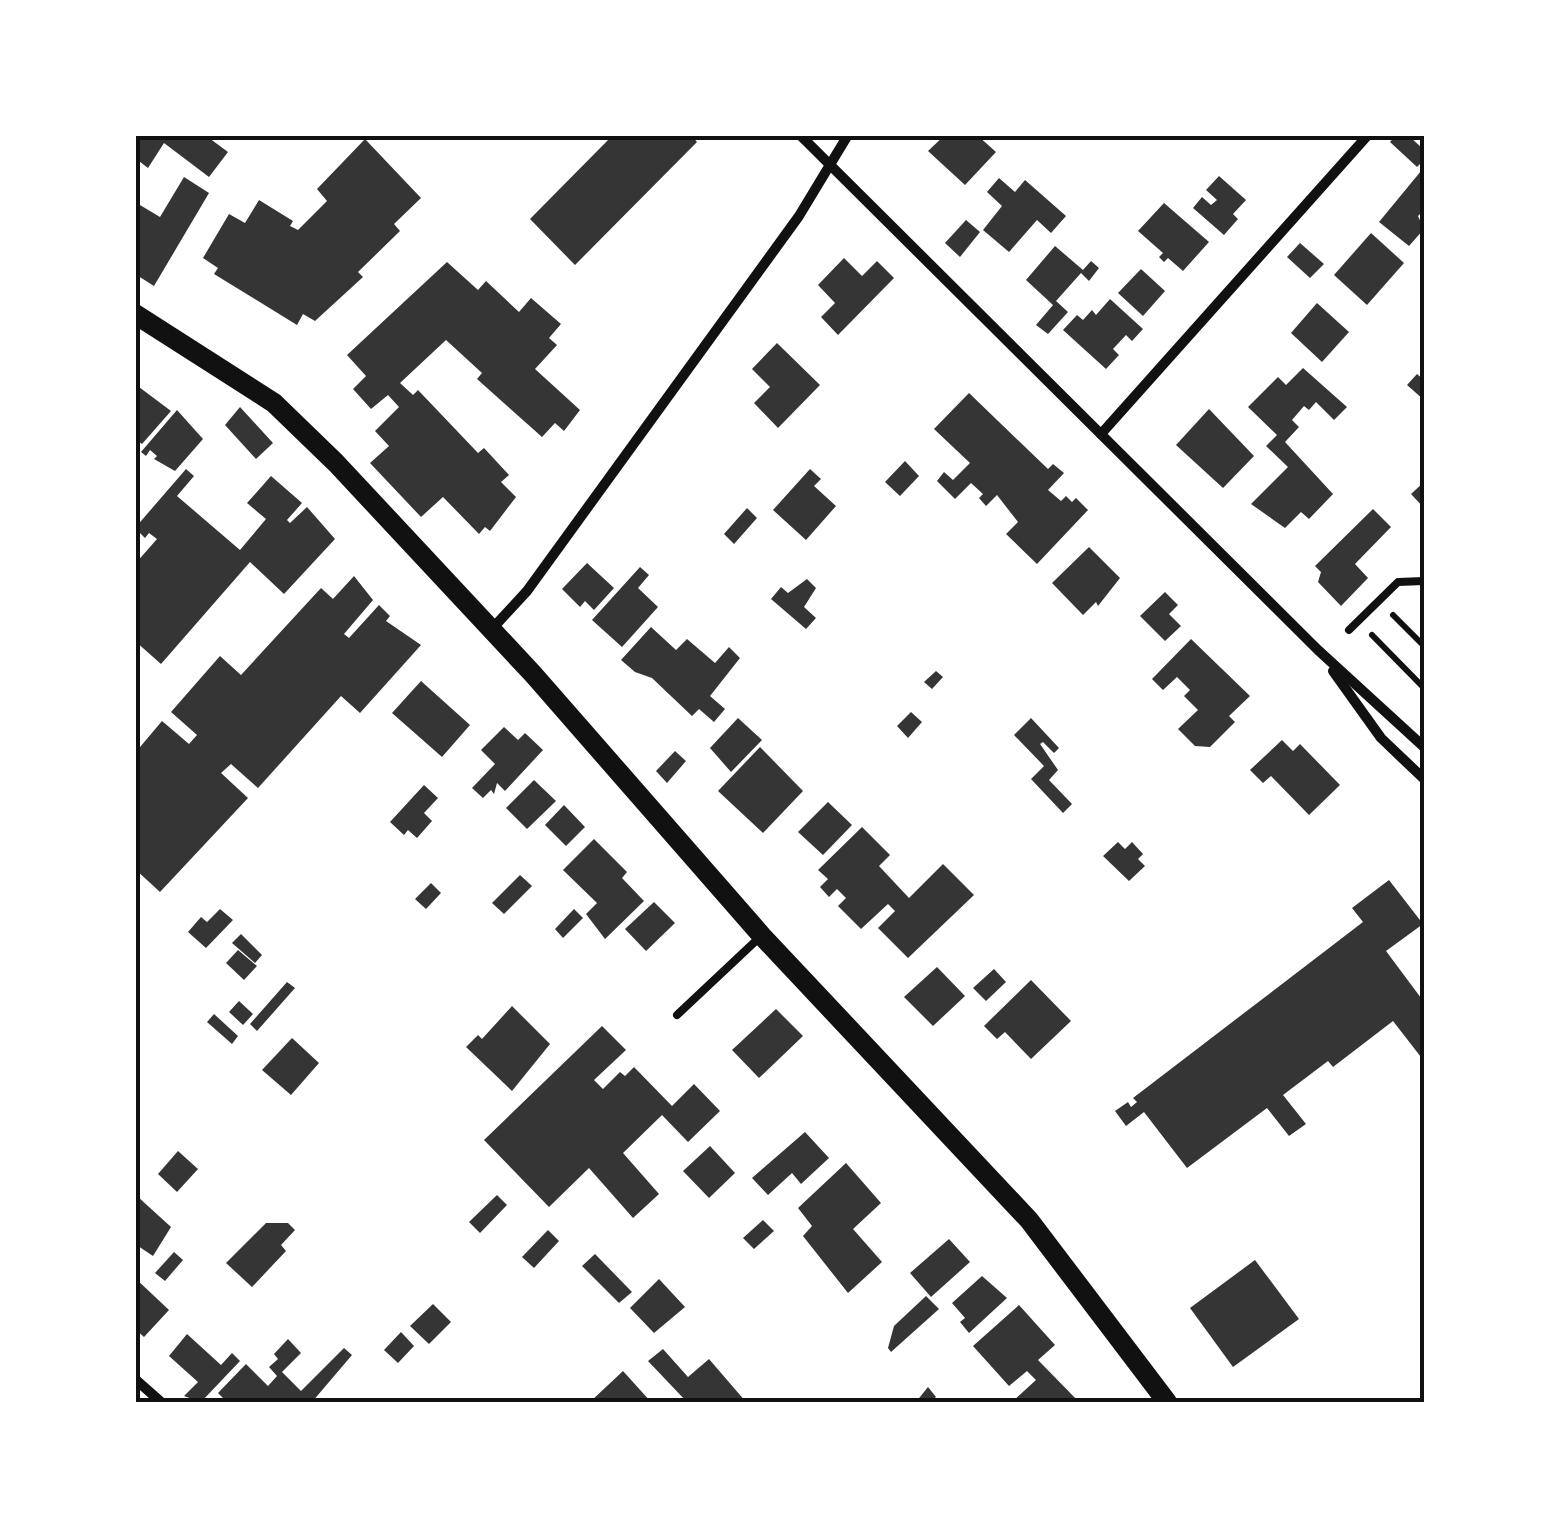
<svg xmlns="http://www.w3.org/2000/svg" width="1559" height="1537" font-family="'DM Sans',sans-serif">
	<rect width="100%" height="100%" fill="#fff"/>
	<!-- building -->
	<g fill="#353535">
		<polygon points="135,135 205,135 228,152 209,177 164,143 148,168 135,158"/>
		<polygon points="613,135 691,135 697,142 575,265 530,219"/>
		<polygon points="945,135 950,139 977,135 996,152 965,185 928,151"/>
		<polygon points="1396,135 1408,135 1424,150 1424,160 1417,167 1390,142"/>
		<polygon points="365,139 421,198 394,224 400,231 358,272 363,277 315,321 303,314 297,325 214,274 218,268 203,258 229,214 245,223 259,200 293,221 290,226 298,230 327,201 317,189"/>
		<polygon points="1421,171 1424,210 1418,216 1424,229 1409,246 1379,222"/>
		<polygon points="1219,176 1246,200 1233,214 1238,219 1224,235 1193,208 1202,197 1211,205 1217,200 1206,190"/>
		<polygon points="184,177 209,193 154,286 135,274 135,202 160,217"/>
		<polygon points="999,178 1015,192 1025,180 1066,216 1051,233 1037,220 1009,252 983,230 1002,206 987,192"/>
		<polygon points="1164,203 1209,242 1183,271 1168,258 1164,262 1159,257 1163,253 1138,231"/>
		<polygon points="966,220 980,232 960,257 945,243"/>
		<polygon points="1371,233 1404,263 1367,305 1334,275"/>
		<polygon points="1300,243 1324,264 1310,278 1287,257"/>
		<polygon points="1055,246 1083,270 1091,261 1099,268 1089,281 1081,273 1056,301 1068,312 1048,334 1036,325 1053,305 1026,280"/>
		<polygon points="844,258 862,276 877,261 894,278 838,335 821,317 835,303 818,285"/>
		<polygon points="447,262 478,290 486,281 519,312 531,298 561,324 549,338 557,345 535,369 580,410 564,431 555,423 542,437 477,379 482,373 446,340 400,383 413,395 418,390 478,453 484,448 509,475 501,482 516,497 490,531 485,527 479,534 443,497 421,517 370,463 389,446 375,431 399,407 388,395 371,409 353,389 366,376 347,355"/>
		<polygon points="1141,269 1165,291 1143,316 1118,293"/>
		<polygon points="1110,299 1143,329 1132,341 1126,335 1113,349 1119,355 1106,369 1063,330 1077,315 1083,320 1092,310 1096,315"/>
		<polygon points="1317,303 1349,332 1322,362 1291,333"/>
		<polygon points="777,343 820,385 778,428 754,403 770,387 752,369"/>
		<polygon points="1303,368 1347,407 1334,420 1316,402 1309,410 1304,406 1292,420 1299,427 1285,442 1333,494 1309,519 1301,512 1285,528 1251,504 1288,467 1266,446 1277,435 1248,407 1278,377 1286,385"/>
		<polygon points="1417,374 1424,380 1424,400 1407,385"/>
		<polygon points="135,384 171,411 142,444 135,439"/>
		<polygon points="969,393 1048,469 1053,464 1064,473 1048,490 1061,501 1066,496 1072,502 1076,498 1088,510 1037,564 1006,534 1018,522 997,495 986,506 979,498 983,494 971,483 955,499 937,481 944,472 953,480 970,463 934,429"/>
		<polygon points="240,407 273,443 256,459 225,425"/>
		<polygon points="1209,409 1254,456 1223,488 1176,445"/>
		<polygon points="177,410 203,439 175,471 154,459 157,456 150,450 146,456 141,452"/>
		<polygon points="905,461 919,476 900,496 885,482"/>
		<polygon points="186,469 194,476 177,496 240,550 266,519 247,503 271,476 302,503 287,520 290,523 307,507 335,539 284,594 250,562 161,664 135,641 135,564 157,539 149,533 145,538 135,528"/>
		<polygon points="810,469 821,479 814,486 836,506 806,540 773,510"/>
		<polygon points="1424,482 1424,508 1411,494"/>
		<polygon points="747,508 757,518 734,544 724,534"/>
		<polygon points="1373,509 1391,527 1355,564 1368,578 1341,606 1318,582 1321,572 1315,566"/>
		<polygon points="1089,547 1120,578 1098,606 1096,602 1083,615 1052,583"/>
		<polygon points="587,563 614,588 594,610 585,601 580,607 562,589"/>
		<polygon points="640,567 649,575 638,588 658,607 622,647 592,620"/>
		<polygon points="354,576 373,600 344,634 349,638 379,605 390,616 386,621 421,645 360,713 341,696 258,788 231,764 221,773 248,798 160,892 135,869 135,753 162,721 189,744 197,735 171,712 220,656 241,675 321,588 333,599"/>
		<polygon points="807,579 816,588 804,607 816,618 806,629 771,599 781,587 788,593"/>
		<polygon points="1165,592 1178,605 1169,614 1181,626 1165,641 1140,616"/>
		<polygon points="651,627 676,650 687,639 715,663 729,647 740,658 710,696 725,709 714,722 699,709 692,716 652,678 635,672 621,660"/>
		<polygon points="1191,639 1250,696 1229,716 1235,722 1210,747 1195,746 1178,729 1198,710 1184,696 1190,690 1177,677 1163,690 1152,679"/>
		<polygon points="936,671 943,677 932,689 924,682"/>
		<polygon points="421,681 470,725 442,757 392,713"/>
		<polygon points="911,712 922,722 908,738 897,726"/>
		<polygon points="738,718 762,740 731,772 710,748"/>
		<polygon points="1031,718 1059,748 1054,753 1043,742 1040,744 1058,770 1049,780 1072,804 1063,813 1031,779 1044,766 1014,735"/>
		<polygon points="504,727 518,740 525,733 543,750 505,791 497,783 494,794 491,790 483,798 472,788 495,764 481,750"/>
		<polygon points="1282,740 1293,751 1300,744 1340,785 1309,815 1271,776 1263,783 1250,770"/>
		<polygon points="760,747 803,791 763,833 718,791"/>
		<polygon points="675,751 686,761 667,783 656,771"/>
		<polygon points="534,780 556,801 527,829 506,808"/>
		<polygon points="424,785 438,798 424,813 432,821 417,838 408,830 404,835 390,822"/>
		<polygon points="828,802 852,825 823,855 798,832"/>
		<polygon points="564,805 585,827 566,846 545,825"/>
		<polygon points="862,827 890,855 879,866 909,898 943,864 974,895 908,958 878,928 895,911 888,904 861,929 838,906 846,898 837,889 829,897 820,887 828,879 818,870"/>
		<polygon points="594,839 627,872 622,878 644,901 605,939 586,914 597,903 563,870"/>
		<polygon points="1118,842 1125,849 1132,842 1143,854 1138,859 1145,866 1129,881 1103,856"/>
		<polygon points="520,875 532,886 504,914 492,903"/>
		<polygon points="1389,880 1423,924 1386,951 1424,1002 1424,1061 1393,1021 1333,1067 1328,1061 1283,1095 1306,1124 1289,1136 1267,1108 1187,1168 1144,1112 1126,1126 1115,1111 1128,1102 1131,1107 1137,1102 1133,1098 1363,922 1352,908"/>
		<polygon points="431,883 441,893 426,909 415,899"/>
		<polygon points="654,902 675,923 646,951 625,929"/>
		<polygon points="220,909 233,920 206,948 188,932 201,917 207,922"/>
		<polygon points="574,909 583,918 563,938 555,929"/>
		<polygon points="241,934 262,955 255,963 232,943"/>
		<polygon points="238,950 257,966 244,980 226,963"/>
		<polygon points="937,967 965,996 933,1026 904,997"/>
		<polygon points="994,969 1006,982 986,1001 973,988"/>
		<polygon points="1031,980 1071,1021 1031,1059 1005,1032 997,1039 984,1026"/>
		<polygon points="287,982 295,988 257,1031 250,1024"/>
		<polygon points="239,1001 253,1014 243,1025 229,1012"/>
		<polygon points="512,1006 550,1044 512,1091 466,1047 478,1035 482,1039"/>
		<polygon points="776,1009 803,1036 759,1078 732,1050"/>
		<polygon points="214,1014 238,1036 232,1044 207,1022"/>
		<polygon points="602,1026 626,1050 594,1080 603,1089 620,1072 625,1076 634,1067 672,1106 694,1084 720,1111 688,1142 662,1115 623,1153 659,1194 633,1218 589,1168 549,1207 484,1140"/>
		<polygon points="292,1038 319,1063 291,1095 262,1070"/>
		<polygon points="805,1132 829,1158 801,1184 792,1173 768,1195 752,1178"/>
		<polygon points="710,1146 735,1173 709,1198 683,1171"/>
		<polygon points="178,1151 198,1169 177,1192 158,1174"/>
		<polygon points="846,1163 881,1203 853,1229 882,1262 848,1293 803,1236 812,1226 798,1208"/>
		<polygon points="497,1195 507,1205 480,1233 469,1222"/>
		<polygon points="137,1196 171,1227 153,1256 135,1244"/>
		<polygon points="763,1220 774,1231 754,1249 743,1238"/>
		<polygon points="266,1223 288,1223 295,1230 281,1245 286,1251 252,1287 226,1263"/>
		<polygon points="548,1230 559,1241 534,1268 522,1257"/>
		<polygon points="949,1239 970,1262 931,1297 910,1273"/>
		<polygon points="174,1252 183,1260 165,1281 155,1273"/>
		<polygon points="595,1254 632,1292 619,1303 582,1266"/>
		<polygon points="1255,1260 1299,1319 1233,1367 1190,1308"/>
		<polygon points="982,1276 1007,1298 969,1333 960,1322 965,1318 952,1303"/>
		<polygon points="135,1278 169,1310 144,1337 135,1329"/>
		<polygon points="659,1279 685,1307 654,1333 630,1308"/>
		<polygon points="926,1296 939,1309 891,1352 888,1348 894,1326"/>
		<polygon points="433,1304 451,1322 429,1344 410,1326"/>
		<polygon points="1019,1305 1055,1345 1038,1360 1079,1402 1012,1402 1036,1380 1027,1371 1009,1386 973,1346"/>
		<polygon points="401,1332 414,1346 398,1363 384,1350"/>
		<polygon points="187,1334 221,1365 232,1353 240,1361 201,1402 184,1396 198,1382 169,1356"/>
		<polygon points="288,1339 301,1353 282,1372 301,1391 344,1348 352,1355 312,1402 227,1402 218,1393 246,1364 268,1386 277,1376 269,1367 278,1359 274,1354"/>
		<polygon points="663,1349 688,1377 709,1359 746,1402 687,1402 648,1361"/>
		<polygon points="623,1371 651,1402 590,1402"/>
		<polygon points="928,1387 936,1397 930,1402 916,1402"/>
	</g>
	<g fill="none" stroke-linecap="round" stroke-linejoin="round">
		<!-- path -->
		<g stroke="#111" stroke-width="6">
			<polyline points="1393,615 1424,646"/>
			<polyline points="1372,635 1424,688"/>
		</g>
		<!-- service -->
		<g stroke="#111" stroke-width="8">
			<polyline points="1349,630 1398,582 1424,581"/>
			<polyline points="677,1015 761,936"/>
		</g>
		<!-- minor -->
		<g stroke="#111" stroke-width="10">
			<polyline points="800,135 1318,650 1424,747"/>
			<polyline points="1101,434 1368,135"/>
			<polyline points="492,629 527,591 799,216 848,135"/>
			<polyline points="1333,671 1381,738 1424,779"/>
			<polyline points="135,1379 161,1402"/>
		</g>
		<!-- secondary -->
		<polyline stroke="#111" stroke-width="20" points="135,314 274,403 336,463 533,674 762,936 1029,1220 1167,1402"/>
	</g>
	<!-- border -->
	<rect width="1559" height="1537" fill="none" stroke="#ffffff" stroke-width="275"/>
	<rect x="138" y="138" width="1284" height="1262" fill="none" stroke="#111" stroke-width="4"/>
</svg>
